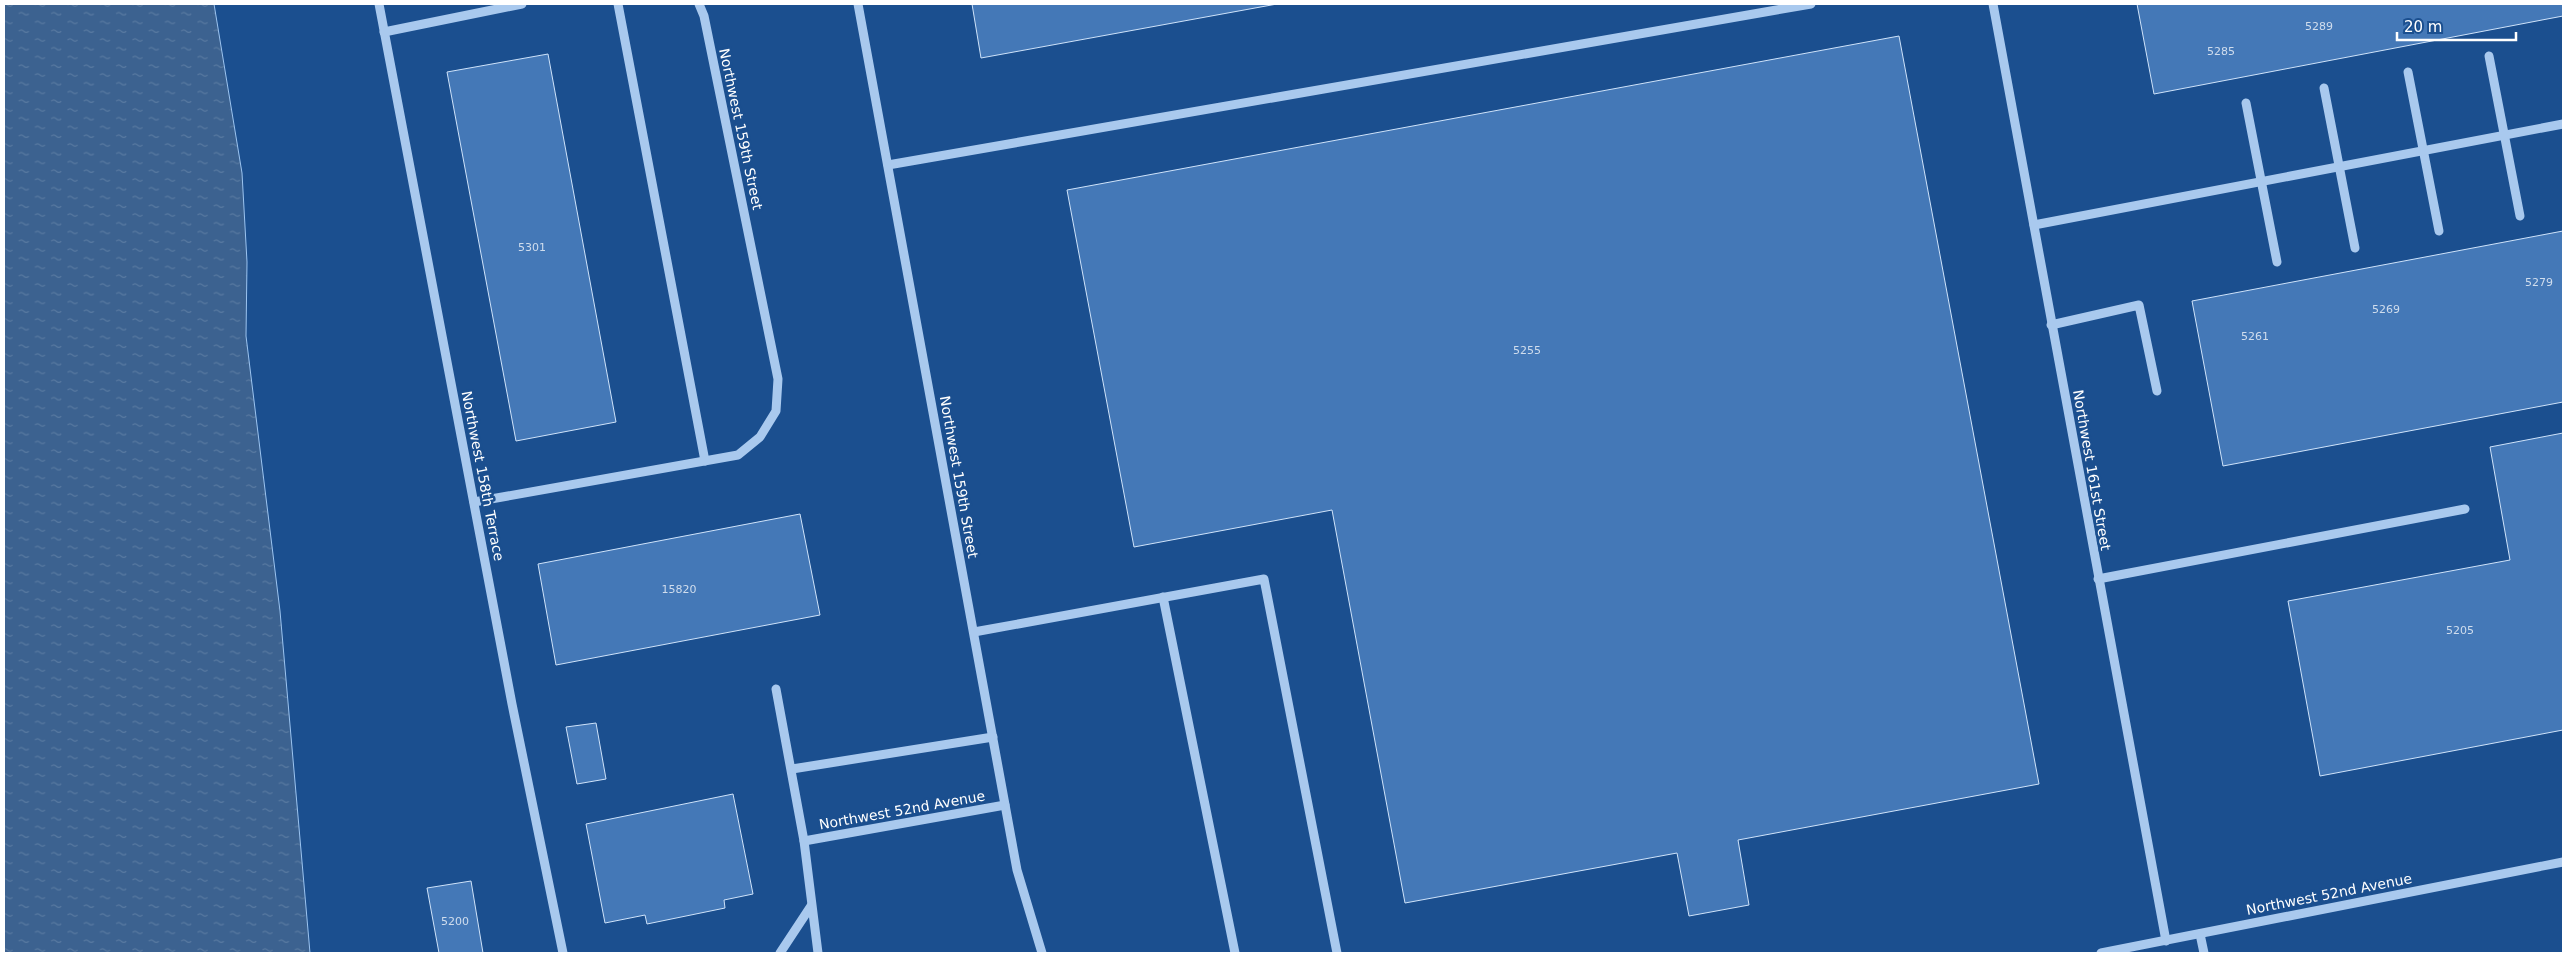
<svg xmlns="http://www.w3.org/2000/svg" width="2567" height="957" font-family="'DejaVu Sans',sans-serif">
	<defs>
		<pattern id="water-ripples" width="26" height="14" patternUnits="userSpaceOnUse" patternTransform="scale(1.25)"><rect width="26" height="14" fill="#3c6290"/><path d="M2 4q2-2 4 0t4 0M15 11q2-2 4 0t4 0" fill="none" stroke="#597aa1"/></pattern>
	</defs>
	<rect width="100%" height="100%" fill="#1b4f8f"/>
	<!-- water -->
	<polygon fill="url(#water-ripples)" stroke="#9cc4f0" points="4,4 214,4 242,173 247,262 246,336 280,611 310,953 4,953"/>
	<!-- building -->
	<g fill="#4478b7" stroke="#cfe3fa">
		<polygon points="972,4 1277,4 981,58"/>
		<polygon points="2137,4 2563,4 2563,16 2154,94"/>
		<polygon points="1899,36 2039,784 1738,840 1749,905 1689,916 1677,853 1405,903 1332,510 1134,547 1067,190"/>
		<polygon points="548,54 616,422 516,441 447,72"/>
		<polygon points="2563,231 2563,402 2223,466 2192,301"/>
		<polygon points="2563,433 2563,730 2320,776 2288,601 2510,560 2490,447"/>
		<polygon points="800,514 820,615 556,665 538,564"/>
		<polygon points="596,723 606,779 577,784 566,727"/>
		<polygon points="733,794 753,894 724,900 725,908 647,924 645,915 605,923 586,824"/>
		<polygon points="471,881 483,953 439,953 427,888"/>
	</g>
	<g fill="none" stroke-linecap="round" stroke-linejoin="round">
		<!-- minor -->
		<g stroke="#a9c9ee" stroke-width="9">
			<polyline points="379,4 512,704 563,953"/>
			<polyline points="618,4 705,461"/>
			<polyline points="858,4 1017,870 1042,953"/>
			<polyline points="1993,4 2166,941"/>
			<polyline points="384,32 522,4"/>
			<polyline points="2489,56 2520,216"/>
			<polyline points="2408,72 2439,231"/>
			<polyline points="2324,88 2355,248"/>
			<polyline points="2246,103 2277,262"/>
			<polyline points="888,165 1811,4"/>
			<polyline points="2034,225 2563,124"/>
			<polyline points="2051,325 2139,305 2157,391"/>
			<polyline points="474,502 738,455 760,437 776,411 778,379 704,16 699,4"/>
			<polyline points="2098,579 2465,509"/>
			<polyline points="1163,597 1235,953"/>
			<polyline points="974,632 1264,579 1337,953"/>
			<polyline points="776,689 804,841 818,953"/>
			<polyline points="792,769 993,737"/>
			<polyline points="804,841 1005,805"/>
			<polyline points="2200,934 2204,953"/>
			<polyline points="780,953 811,906"/>
			<polyline points="2101,953 2563,862"/>
		</g>
	</g>
	<g text-anchor="middle" stroke-width="5" stroke-linejoin="round" paint-order="stroke">
		<!-- number labels -->
		<g font-size="11" fill="#d0dded">
			<text x="2319" y="30">5289</text>
			<text x="2221" y="55">5285</text>
			<text x="532" y="251">5301</text>
			<text x="2539" y="286">5279</text>
			<text x="2386" y="313">5269</text>
			<text x="2255" y="340">5261</text>
			<text x="1527" y="354">5255</text>
			<text x="679" y="593">15820</text>
			<text x="2460" y="634">5205</text>
			<text x="455" y="925">5200</text>
		</g>
		<!-- street labels -->
		<g font-size="14" fill="#fff" stroke="#1b4f8f">
			<text transform="translate(741 129) rotate(78)" y="5">Northwest 159th Street</text>
			<text transform="translate(2092 470) rotate(80)" y="5">Northwest 161st Street</text>
			<text transform="translate(483 476) rotate(79)" y="5">Northwest 158th Terrace</text>
			<text transform="translate(959 477) rotate(80)" y="5">Northwest 159th Street</text>
			<text transform="translate(902 810) rotate(-10)" y="5">Northwest 52nd Avenue</text>
			<text transform="translate(2329 894) rotate(-11)" y="5">Northwest 52nd Avenue</text>
		</g>
	</g>
	<!-- border -->
	<rect width="2567" height="957" fill="none" stroke="#ffffff" stroke-width="10"/>
	<!-- scale -->
	<path d="M2397 32v8h119v-8" fill="none" stroke="#ffffff" stroke-width="2.5"/>
	<text x="2404" y="32" font-size="15" fill="#ffffff" stroke="#1b4f8f" stroke-width="4" paint-order="stroke">20 m</text>
</svg>
